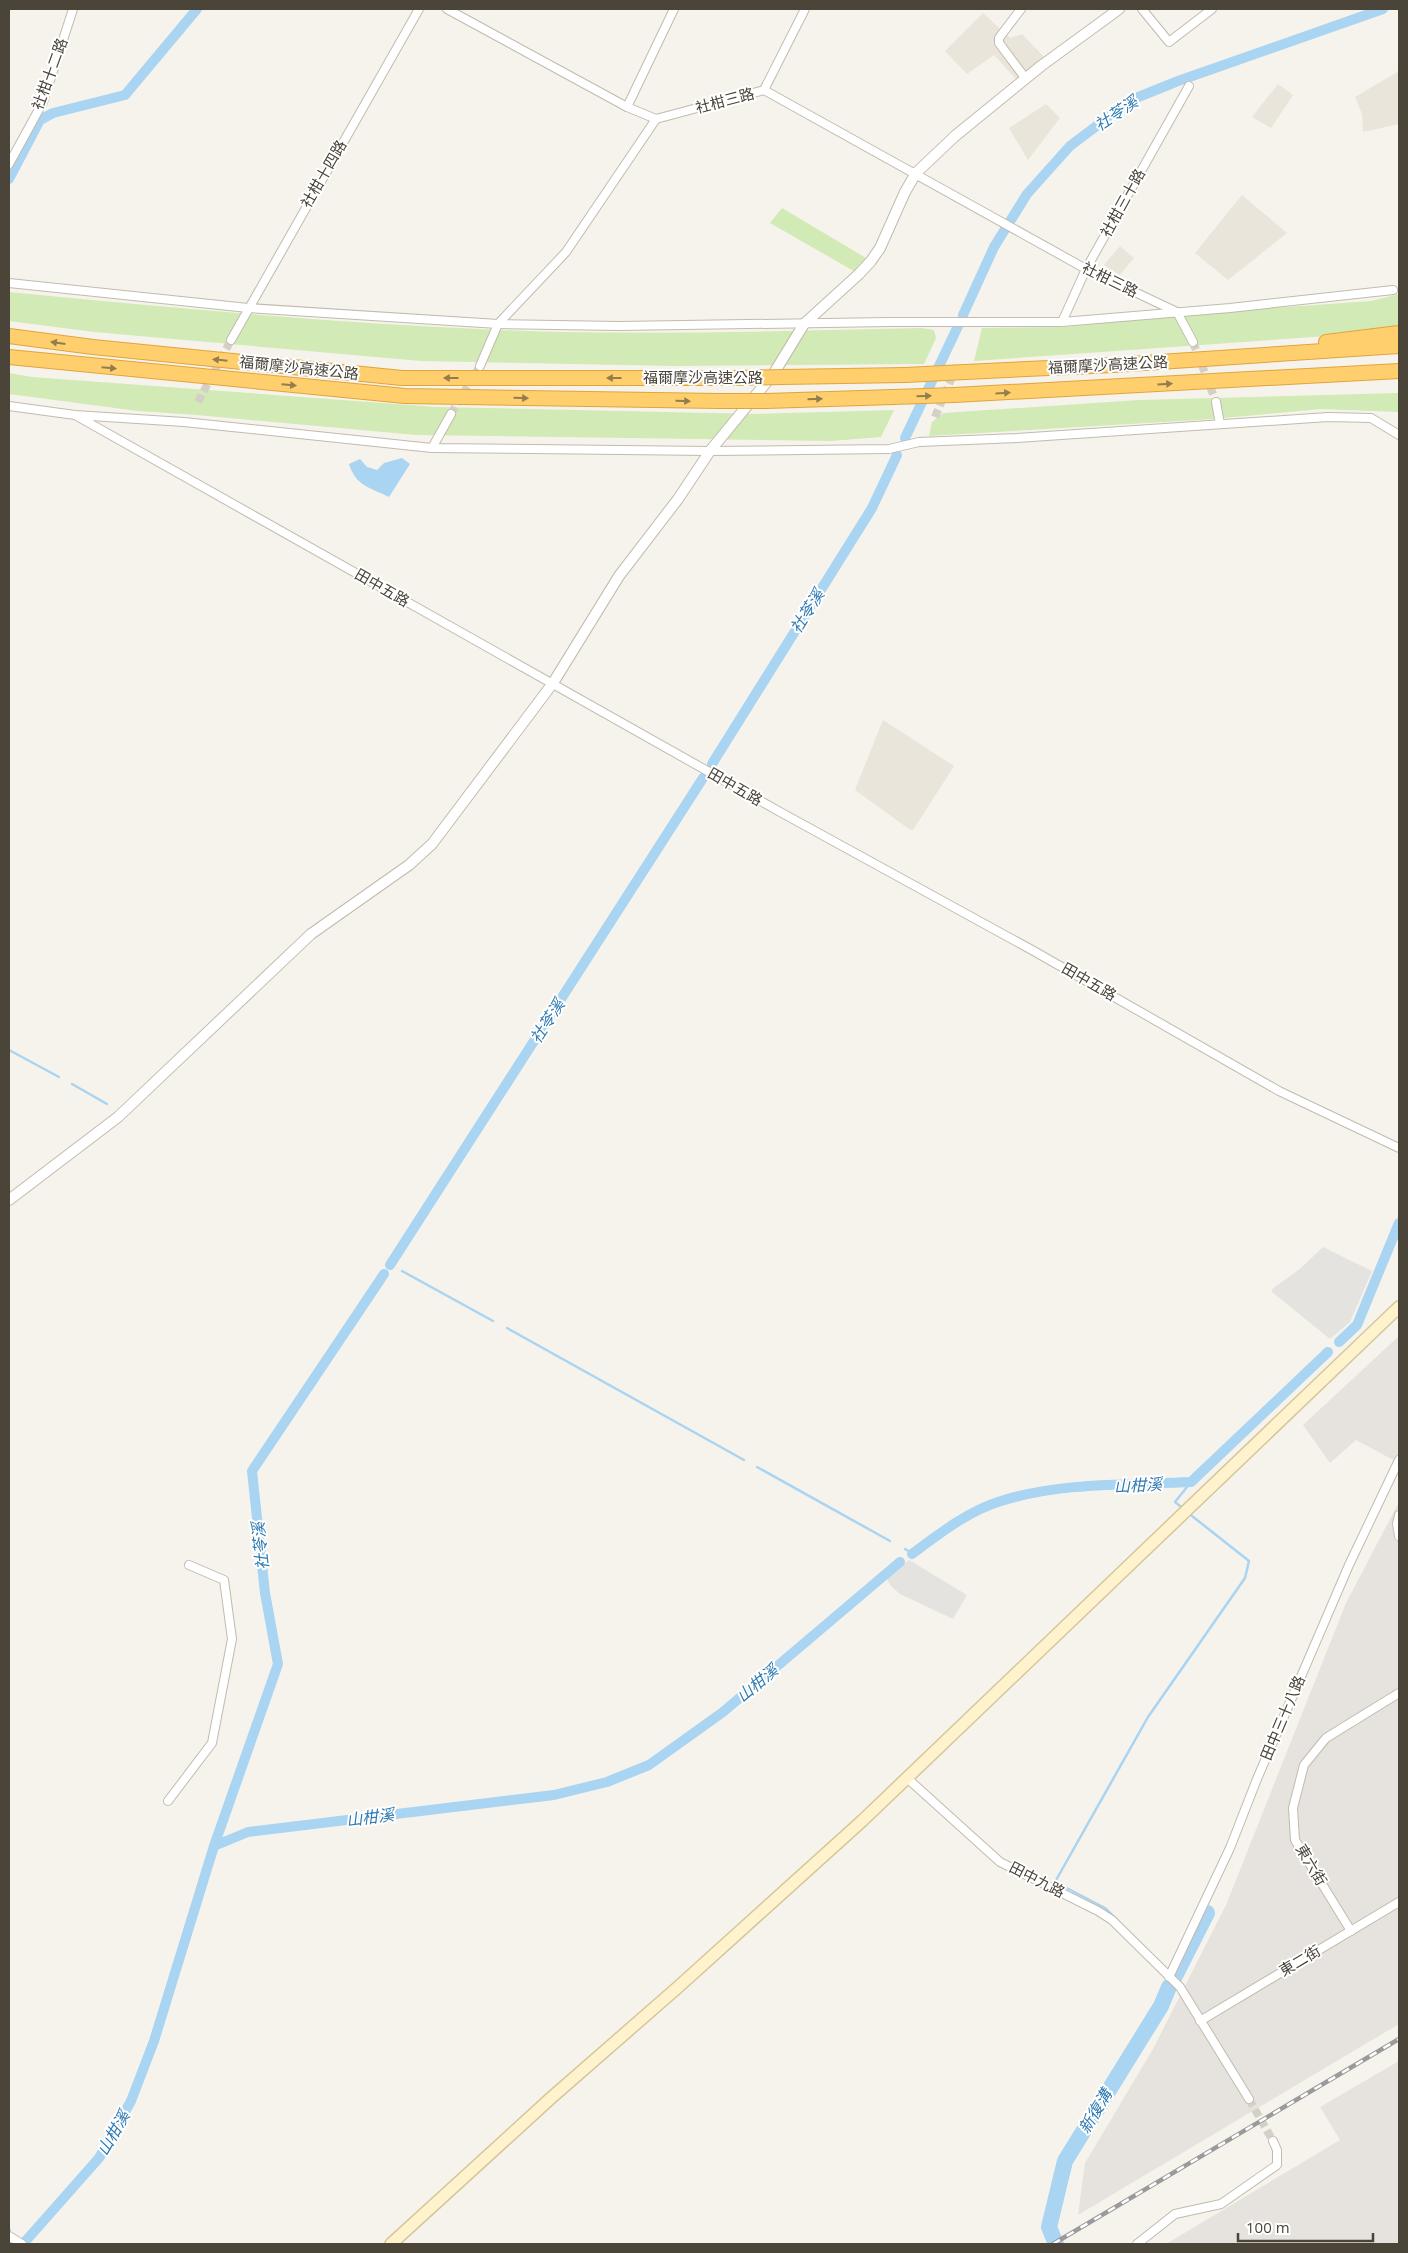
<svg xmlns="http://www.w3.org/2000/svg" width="1408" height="2253" font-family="'Open Sans','Noto Sans TC',sans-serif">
	<rect width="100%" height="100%" fill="#f6f3ec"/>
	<!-- residential -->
	<g fill="#eae5da">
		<polygon points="983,13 1010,38 1022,34 1044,57 1017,80 994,55 967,74 945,51"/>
		<polygon points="1399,71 1399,124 1363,132 1362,114 1355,97"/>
		<polygon points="1278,84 1293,95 1271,128 1252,117"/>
		<polygon points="1046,104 1060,118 1028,160 1009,128"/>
		<polygon points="1242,195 1287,233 1228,280 1195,253"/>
		<polygon points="1120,246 1134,258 1120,275 1104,265"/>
		<polygon points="883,720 954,766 913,830 909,829 855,790"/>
	</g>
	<!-- industrial -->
	<g fill="#e6e2dd">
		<polygon points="1399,1336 1399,1463 1356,1440 1330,1463 1303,1425"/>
		<polygon points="1399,1502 1399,2024 1078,2215 1085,2163 1153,2049 1226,1905 1346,1603"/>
		<polygon points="1399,2061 1399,2244 1166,2244 1340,2140 1320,2107"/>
	</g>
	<!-- green -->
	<g fill="#d2eab5">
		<polygon points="782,208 871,261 859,274 770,223"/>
		<path d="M9,292C172,308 335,323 499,330C640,336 781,331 922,328L934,330L936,338L924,364L676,366L421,361L94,332L9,321Z"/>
		<polygon points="1399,294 1399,331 974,361 982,328 1066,327 1188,314 1371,301"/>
		<polygon points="9,373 32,377 437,407 756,414 894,410 881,437 831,441 416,435 197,415 138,411 9,394"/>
		<polygon points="1399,393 1399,412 1321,409 1214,419 929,436 932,422 943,413 1139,400"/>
	</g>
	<!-- parking -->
	<g fill="#e5e3e0">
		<polygon points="1323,1247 1372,1271 1350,1322 1330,1339 1272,1292 1272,1289 1300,1269"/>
		<polygon points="909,1560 967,1595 953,1619 900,1594 890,1585 887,1579"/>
	</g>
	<!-- water -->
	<path fill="#a9d4f2" d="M402,458L410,464L389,497C369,487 356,486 349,464L360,459L367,467L377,470L384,463Z"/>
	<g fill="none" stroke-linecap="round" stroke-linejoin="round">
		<!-- stream -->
		<g stroke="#a9d4f2" stroke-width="2.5">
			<polyline points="9,1050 59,1077"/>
			<polyline points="72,1084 107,1104"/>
			<polyline points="390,1264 391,1264"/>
			<polyline points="402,1271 493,1321"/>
			<polyline points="507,1328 744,1460"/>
			<polyline points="757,1467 890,1541"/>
			<polyline points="1180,1506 1175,1502 1191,1482"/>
			<polyline points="905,1549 912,1553"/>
			<polyline points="1120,1923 1105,1908 1055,1882 1148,1717 1245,1578 1249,1561 1192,1516"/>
			<polyline points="9,2230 10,2230"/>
			<polyline points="23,2238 27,2240"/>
		</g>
		<!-- canal -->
		<g stroke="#a9d4f2" stroke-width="10">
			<polyline points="9,179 40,120 53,113 125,95 197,9"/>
			<polyline points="963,315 994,247 1027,194 1070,146 1131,100 1178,81 1383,9"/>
			<polyline points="905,438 958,326"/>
			<polyline points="712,764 872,508 897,455"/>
			<polyline points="390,1265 703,778"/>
			<polyline points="1339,1342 1357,1325 1399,1223"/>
			<path d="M912,1554C939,1534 968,1511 1001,1501C1061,1482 1128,1485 1191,1482L1328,1352"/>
			<polyline points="214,1846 248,1832 554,1795 607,1782 649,1765 723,1712 900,1562"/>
			<polyline points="23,2244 99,2158 131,2101 154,2041 214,1846 278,1664 265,1593 252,1471 384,1274"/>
		</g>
		<!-- river -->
		<g stroke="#a9d4f2" stroke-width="16">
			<polyline points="1174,1978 1207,1913"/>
			<polyline points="1056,2244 1049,2227 1065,2161 1161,2006 1169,1987"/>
		</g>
		<!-- minor-tunnel -->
		<g stroke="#d4d0c8" stroke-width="8" stroke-dasharray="8 4" stroke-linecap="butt">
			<polyline points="1193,342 1216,402"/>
			<polyline points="198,402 231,340"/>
			<polyline points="451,414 480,366"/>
			<polyline points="935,417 958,363"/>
			<polyline points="1249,2099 1273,2141"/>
		</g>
		<!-- minor casing -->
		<g stroke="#c2bbae" stroke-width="10">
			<g id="minor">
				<polyline points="447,9 627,107 656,119 764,90 1086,269 1177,312 1193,342"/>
				<polyline points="1021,9 999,38 999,43 1026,79"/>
				<polyline points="1142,9 1169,42 1212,9"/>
				<polyline points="764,90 805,9"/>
				<polyline points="627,107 674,9"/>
				<polyline points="9,164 43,102 73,9"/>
				<polyline points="9,283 248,308 498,324 619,326 889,322 1062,322 1230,308 1393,290"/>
				<polyline points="1062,322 1086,269 1189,86"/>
				<polyline points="231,340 419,9"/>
				<polyline points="480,366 498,324 566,252 656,119"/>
				<polyline points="1216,402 1220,424"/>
				<polyline points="9,406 75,415 184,422 432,448 710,451 889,449 919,442 1017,438 1328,417 1371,418 1399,435"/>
				<polyline points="75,415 782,813 1032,950 1279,1091 1399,1148"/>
				<polyline points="432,448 451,414"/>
				<polyline points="1399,1515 1397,1524 1399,1536"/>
				<polyline points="907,1778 1000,1862 1098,1911 1112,1920 1180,1987 1249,2099"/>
				<polyline points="168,1801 212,1743 232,1639 224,1580 189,1565"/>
				<polyline points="1351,1931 1295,1840 1293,1808 1304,1765 1326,1738 1399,1693"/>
				<polyline points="1169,1977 1230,1848 1257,1779 1349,1565 1399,1460"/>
				<polyline points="1200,2021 1399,1902"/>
				<polyline points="9,2236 22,2244"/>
				<polyline points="1137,2244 1175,2214 1221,2204 1277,2165 1277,2150 1273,2141"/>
			</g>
		</g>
		<!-- tertiary casing -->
		<g stroke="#c2bbae" stroke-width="12">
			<polyline id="tertiary" points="9,1200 118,1117 311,934 409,865 432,844 553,683 619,576 678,499 710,451 774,373 804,324 859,274 871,261 880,248 905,192 916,173 955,136 1041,66 1119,9"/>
		</g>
		<!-- secondary casing -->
		<g stroke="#d6c79b" stroke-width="14">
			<polyline id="secondary" points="391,2244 551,2098 677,1988 862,1821 1399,1307"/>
		</g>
		<!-- motorway casing -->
		<g stroke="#e0a43c" stroke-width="16">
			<g id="motorway">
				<polyline points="9,336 93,347 402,378 733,378"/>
				<polyline points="1326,342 1399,333"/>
				<polyline points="9,357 405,396 719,401"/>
				<polyline points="965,372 1114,365 1399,346"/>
				<polyline points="782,377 905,375"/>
				<polyline points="954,395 1399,371"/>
				<polyline points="766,401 893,397"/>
			</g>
		</g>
		<!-- minor -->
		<use href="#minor" stroke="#fff" stroke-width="8"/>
		<!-- tertiary -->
		<use href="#tertiary" stroke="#fff" stroke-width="10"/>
		<!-- secondary -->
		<use href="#secondary" stroke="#fff3cd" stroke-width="11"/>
		<!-- motorway -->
		<use href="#motorway" stroke="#ffcf6e" stroke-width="14"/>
		<!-- rail casing -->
		<g stroke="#9a9a9a" stroke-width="4.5">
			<polyline id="rail" points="1053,2244 1399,2039"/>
		</g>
		<!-- rail -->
		<use href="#rail" stroke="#fff" stroke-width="2.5" stroke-dasharray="8" stroke-linecap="butt"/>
		<!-- motorway-bridge casing -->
		<g stroke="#e0a43c" stroke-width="16" stroke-linecap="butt">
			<g id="motorway-bridge">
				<polyline points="905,375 965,372"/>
				<polyline points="733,378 782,377"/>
				<polyline points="893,397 954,395"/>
				<polyline points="719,401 766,401"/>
			</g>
		</g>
		<!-- motorway-bridge -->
		<use href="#motorway-bridge" stroke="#ffcf6e" stroke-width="14"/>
	</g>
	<!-- one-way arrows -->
	<defs><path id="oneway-solid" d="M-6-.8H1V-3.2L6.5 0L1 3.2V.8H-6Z" transform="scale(1.25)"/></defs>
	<g fill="#937c4e">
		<use href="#oneway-solid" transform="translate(58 343) rotate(-172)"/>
		<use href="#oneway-solid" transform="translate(220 360) rotate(-174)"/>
		<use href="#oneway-solid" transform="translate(109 368) rotate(5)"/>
		<use href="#oneway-solid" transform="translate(451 378) rotate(180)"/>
		<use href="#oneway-solid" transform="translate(614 378) rotate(180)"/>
		<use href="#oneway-solid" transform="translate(1165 384) rotate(-4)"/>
		<use href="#oneway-solid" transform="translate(289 385) rotate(5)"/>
		<use href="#oneway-solid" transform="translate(1003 393) rotate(-3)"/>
		<use href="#oneway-solid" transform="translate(924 396) rotate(-2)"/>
		<use href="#oneway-solid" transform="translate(521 398) rotate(1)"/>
		<use href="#oneway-solid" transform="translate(815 399) rotate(-2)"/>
		<use href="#oneway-solid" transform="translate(683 401) rotate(1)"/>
	</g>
	<g text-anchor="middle" stroke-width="4" stroke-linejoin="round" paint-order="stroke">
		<!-- street labels -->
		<g font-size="15" fill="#4b4439" stroke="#fff">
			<text transform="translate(50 74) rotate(-70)" y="5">社柑十二路</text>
			<text transform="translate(725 101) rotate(-15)" y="5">社柑三路</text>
			<text transform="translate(324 174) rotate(-60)" y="5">社柑十四路</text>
			<text transform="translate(1123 203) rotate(-61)" y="5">社柑三十路</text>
			<text transform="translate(1110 280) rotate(26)" y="5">社柑三路</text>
			<text transform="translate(1108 365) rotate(-3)" y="5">福爾摩沙高速公路</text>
			<text transform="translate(299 368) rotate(6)" y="5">福爾摩沙高速公路</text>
			<text x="703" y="383">福爾摩沙高速公路</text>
			<text transform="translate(382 588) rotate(30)" y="5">田中五路</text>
			<text transform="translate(735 787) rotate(30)" y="5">田中五路</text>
			<text transform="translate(1089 982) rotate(30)" y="5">田中五路</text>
			<text transform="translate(1283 1718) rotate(-67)" y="5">田中三十八路</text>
			<text transform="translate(1311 1865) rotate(59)" y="5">東六街</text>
			<text transform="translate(1037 1880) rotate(27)" y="5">田中九路</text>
			<text transform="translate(1300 1961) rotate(-31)" y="5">東二街</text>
		</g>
		<!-- water labels -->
		<g font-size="16" font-style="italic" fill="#2e7ab2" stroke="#fff">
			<text transform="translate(1116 113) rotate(-34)" y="6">社苓溪</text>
			<text transform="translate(807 611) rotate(-58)" y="6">社苓溪</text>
			<text transform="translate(547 1021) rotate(-57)" y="6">社苓溪</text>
			<text transform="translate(1138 1485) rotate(-3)" y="6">山柑溪</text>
			<text transform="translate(260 1546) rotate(-96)" y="6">社苓溪</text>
			<text transform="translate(757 1683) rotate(-40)" y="6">山柑溪</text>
			<text transform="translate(370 1817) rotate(-7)" y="6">山柑溪</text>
			<text transform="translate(1095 2111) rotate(-59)" y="6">新復溝</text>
			<text transform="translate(113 2133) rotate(-60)" y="6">山柑溪</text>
		</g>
	</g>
	<!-- border -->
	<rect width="1408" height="2253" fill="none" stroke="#4b4439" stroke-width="20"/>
	<!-- scale -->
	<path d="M1238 2233v8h135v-8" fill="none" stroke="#4b4439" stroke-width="2.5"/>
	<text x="1246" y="2233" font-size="15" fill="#4b4439" stroke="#ffffff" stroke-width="4" paint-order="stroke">100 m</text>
</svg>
